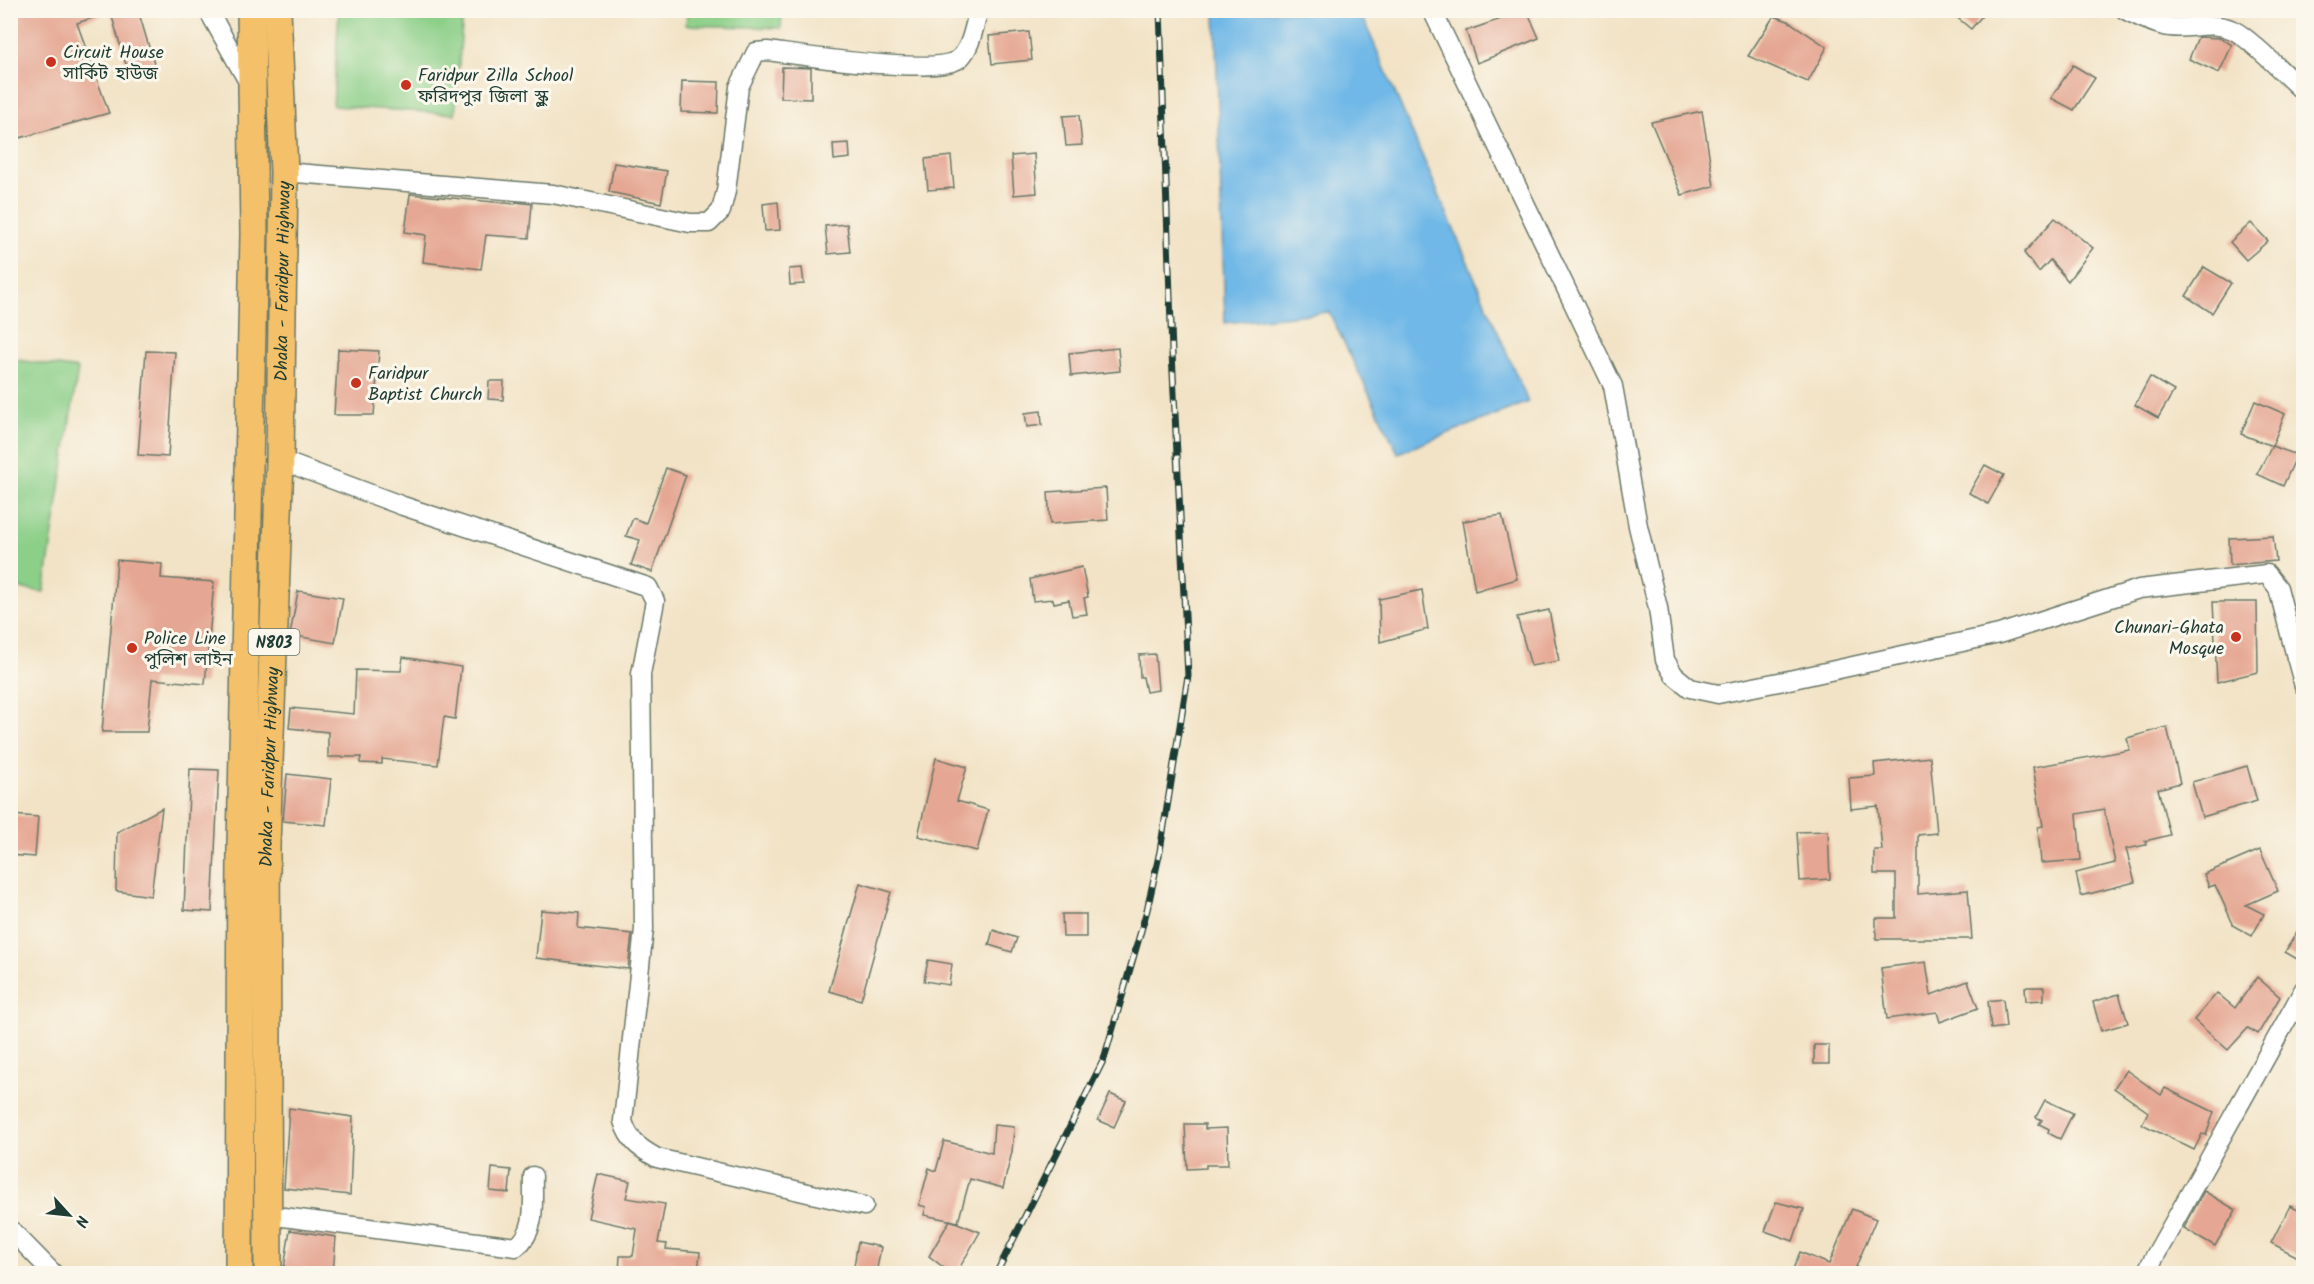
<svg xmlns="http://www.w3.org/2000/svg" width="2314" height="1284" font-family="Kalam,'Noto Sans Bengali',sans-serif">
	<rect width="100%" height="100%" fill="#fbf7ec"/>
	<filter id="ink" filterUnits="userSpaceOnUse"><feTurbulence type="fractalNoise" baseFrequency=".0167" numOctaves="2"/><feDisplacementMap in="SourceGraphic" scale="12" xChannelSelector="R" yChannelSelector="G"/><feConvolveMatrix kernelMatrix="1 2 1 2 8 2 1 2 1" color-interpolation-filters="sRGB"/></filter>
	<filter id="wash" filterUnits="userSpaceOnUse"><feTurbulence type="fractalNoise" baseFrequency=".008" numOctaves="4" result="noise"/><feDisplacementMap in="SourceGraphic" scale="24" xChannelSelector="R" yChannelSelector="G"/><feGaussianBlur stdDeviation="1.35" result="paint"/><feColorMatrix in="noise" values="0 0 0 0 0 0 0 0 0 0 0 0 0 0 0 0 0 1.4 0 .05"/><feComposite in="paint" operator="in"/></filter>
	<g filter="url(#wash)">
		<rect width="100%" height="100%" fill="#f2e3c6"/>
		<!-- green -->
		<g fill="#8ccf88" stroke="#56865e" stroke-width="1.5">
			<polygon points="441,11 463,12 455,114 333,106 339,11"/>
			<polygon points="687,11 782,11 781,28 686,25"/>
			<polygon points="11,359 78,369 44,592 11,587"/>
		</g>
		<!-- water -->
		<polygon fill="#6fb8e7" stroke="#477a8e" stroke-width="1.5" points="1215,11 1360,11 1528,402 1398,453 1329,312 1225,323"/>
		<g id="blocks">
			<!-- building -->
			<g fill="#e5a793">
				<polygon points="10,10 104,10 105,14 77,23 109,113 16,139 10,119"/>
				<polygon points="110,10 138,10 155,67 129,75"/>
				<polygon points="1527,10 1539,38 1477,63 1466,31"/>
				<polygon points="1948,10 1987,10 1971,29"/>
				<polygon points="1774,16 1788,21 1827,47 1808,82 1748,56"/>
				<polygon points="1029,32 1032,60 992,64 989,36"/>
				<polygon points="2198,37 2221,38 2232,45 2219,73 2189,59"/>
				<polygon points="2073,65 2095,78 2074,110 2051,98"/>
				<polygon points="782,67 811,68 811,99 781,98"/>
				<polygon points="682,81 719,82 718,113 681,112"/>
				<polygon points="1702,111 1714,186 1682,195 1651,122"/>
				<polygon points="1079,115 1082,145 1066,146 1063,116"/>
				<polygon points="849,143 850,158 834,160 833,144"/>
				<polygon points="1034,154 1037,193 1014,195 1011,156"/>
				<polygon points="951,156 954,188 928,190 925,159"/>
				<polygon points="614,163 667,171 661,203 609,192"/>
				<polygon points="410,194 515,204 516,202 532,204 529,238 486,235 481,269 423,262 426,235 405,232"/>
				<polygon points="778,202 780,230 765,231 763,204"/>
				<polygon points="2055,218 2093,248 2068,281 2050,260 2039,272 2024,253"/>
				<polygon points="2251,223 2268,241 2246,260 2230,242"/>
				<polygon points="847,224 850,252 828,254 825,226"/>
				<polygon points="2204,267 2231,283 2212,313 2186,296"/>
				<polygon points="802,268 804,284 790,285 789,269"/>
				<polygon points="1118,348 1120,371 1071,376 1069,353"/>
				<polygon points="338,349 379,351 374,415 334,415"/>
				<polygon points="146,351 175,352 168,457 138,455"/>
				<polygon points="2150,377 2174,391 2158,418 2135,405"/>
				<polygon points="489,381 504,381 503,400 488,399"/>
				<polygon points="2255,401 2285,414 2272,446 2241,434"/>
				<polygon points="1041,411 1042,425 1027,427 1025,413"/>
				<polygon points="2272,446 2297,455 2283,486 2257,474"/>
				<polygon points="1985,465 2004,475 1988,504 1969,493"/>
				<polygon points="666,468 686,475 652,572 631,565 640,540 626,536 633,518 646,523"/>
				<polygon points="1106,488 1108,520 1050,524 1048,492"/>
				<polygon points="1502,515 1517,579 1475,591 1463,521"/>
				<polygon points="2273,536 2276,561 2230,565 2229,538"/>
				<polygon points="117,560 162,564 161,578 214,582 205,684 152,679 147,732 102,732"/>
				<polygon points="1082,567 1088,597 1084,598 1087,614 1072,616 1069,600 1054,603 1053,599 1033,601 1030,579"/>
				<polygon points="1422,590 1428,629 1380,642 1379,599"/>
				<polygon points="298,591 343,598 335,643 290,635"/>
				<polygon points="2213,602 2257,602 2258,672 2217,682"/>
				<polygon points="1549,610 1559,661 1531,666 1517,617"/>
				<polygon points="1155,654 1158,690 1146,692 1143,677 1140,677 1139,655"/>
				<polygon points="403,657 461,667 455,719 444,717 438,765 382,759 382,764 360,763 361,757 328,757 328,732 289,728 291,708 354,714 356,670 401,671"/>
				<polygon points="2167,727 2180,783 2158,789 2170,835 2145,841 2146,845 2126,849 2135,882 2081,896 2076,873 2115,863 2104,809 2077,814 2081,860 2041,863 2038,827 2043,826 2033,767 2130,750 2127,738"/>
				<polygon points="1930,757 1937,833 1918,835 1918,894 1968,890 1972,939 1876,939 1876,918 1896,918 1896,874 1874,874 1874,850 1882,850 1878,806 1851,809 1849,778 1875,776 1874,763"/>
				<polygon points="936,758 967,767 957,801 988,810 977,851 918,836"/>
				<polygon points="2247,766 2257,801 2202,817 2192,782"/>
				<polygon points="190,769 219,770 212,912 184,910"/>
				<polygon points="287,774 331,779 326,825 283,821"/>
				<polygon points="162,808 151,896 116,891 117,832"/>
				<polygon points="11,815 38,817 35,857 10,855"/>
				<polygon points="1828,831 1830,879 1800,881 1797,832"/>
				<polygon points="2260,850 2278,891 2246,905 2264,914 2252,936 2234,926 2215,885 2209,887 2204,874"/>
				<polygon points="860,883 891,892 861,1000 829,991"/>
				<polygon points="541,910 579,913 578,928 632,934 628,969 536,958"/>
				<polygon points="1062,914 1086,914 1086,937 1063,937"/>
				<polygon points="2304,920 2304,948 2297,959 2285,952"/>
				<polygon points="993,930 1017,938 1012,952 989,945"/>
				<polygon points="928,960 952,964 949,985 924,981"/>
				<polygon points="1926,962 1931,995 1968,981 1978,1008 1940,1022 1937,1012 1887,1019 1881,968"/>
				<polygon points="2257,977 2280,997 2258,1034 2248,1028 2228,1050 2194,1020 2217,993 2235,1008"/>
				<polygon points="2025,987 2044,987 2044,1000 2026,1001"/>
				<polygon points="2119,994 2128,1023 2101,1031 2093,1002"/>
				<polygon points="2003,999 2006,1027 1991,1029 1988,1001"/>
				<rect x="1814" y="1045" width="15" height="19"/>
				<polygon points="2126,1070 2161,1095 2165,1088 2214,1112 2206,1135 2202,1134 2194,1150 2142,1124 2148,1112 2114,1088"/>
				<polygon points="1110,1094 1126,1101 1114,1127 1098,1120"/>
				<polygon points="2045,1100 2073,1113 2060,1139 2048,1133 2049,1129 2039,1124 2042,1120 2036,1117"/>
				<polygon points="289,1108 353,1117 350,1195 284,1188"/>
				<polygon points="1185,1124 1205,1124 1205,1129 1227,1128 1228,1165 1206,1165 1206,1168 1187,1169"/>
				<polygon points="994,1125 1014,1127 1012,1152 1003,1188 970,1179 958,1222 924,1215 926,1207 919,1205 929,1168 936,1171 944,1141 992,1153"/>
				<polygon points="492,1168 511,1170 509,1193 490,1191"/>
				<polygon points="598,1174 630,1181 626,1198 665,1204 658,1243 667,1244 666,1249 700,1252 698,1274 619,1272 620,1256 633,1256 637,1229 588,1218"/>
				<polygon points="2204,1191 2236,1210 2215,1246 2184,1228"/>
				<polygon points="1776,1202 1804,1209 1793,1241 1765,1231"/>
				<polygon points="2290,1206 2304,1213 2304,1260 2271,1243"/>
				<polygon points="1852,1209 1876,1219 1853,1274 1791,1274 1800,1252 1829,1264"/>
				<polygon points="950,1220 980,1232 956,1274 952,1274 929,1256"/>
				<polygon points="290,1230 336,1237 333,1273 284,1268"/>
				<polygon points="858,1242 881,1247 876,1274 853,1272"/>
			</g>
		</g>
	</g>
	<g filter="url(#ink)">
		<use href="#blocks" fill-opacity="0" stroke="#697767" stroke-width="1.5"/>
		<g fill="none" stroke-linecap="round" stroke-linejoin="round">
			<!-- minor casing -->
			<g stroke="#697767" stroke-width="21">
				<g id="minor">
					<polyline points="208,10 250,85"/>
					<polyline points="1432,10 1613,386 1638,526 1658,608 1665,660 1674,675 1690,688 1718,694 1789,680 1999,634 2139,589 2267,574 2278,588 2296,657 2304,661"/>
					<path d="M2125,10C2137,16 2151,23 2164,26C2188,32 2209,19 2233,30C2250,38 2287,77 2304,92"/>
					<path d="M284,172L553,194L690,223H709L721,211L726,191L739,87L756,52L767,51C800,55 939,77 960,58C972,46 974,25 979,10"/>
					<path d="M280,460L403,506L648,587L655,601L641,674L644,929L623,1121C629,1141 639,1148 657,1158L864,1206"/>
					<polyline points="2296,657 2304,686"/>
					<path d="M268,1215L516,1247C538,1231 532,1200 533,1176"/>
					<polyline points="10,1229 54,1274"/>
					<polyline points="2145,1274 2304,989"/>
				</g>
			</g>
			<!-- highway casing -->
			<g stroke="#697767" stroke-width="30">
				<g id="highway">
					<polyline points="239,1274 241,845 254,234 251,10"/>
					<path id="s1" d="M268,1274L266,846L280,460L284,172L277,10"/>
				</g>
			</g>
			<!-- minor -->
			<use href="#minor" stroke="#fff" stroke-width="18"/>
			<!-- highway -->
			<use href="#highway" stroke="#f4c16a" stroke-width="27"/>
			<!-- rail casing -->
			<g stroke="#1f3d34" stroke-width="7">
				<polyline id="rail" points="996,1274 1104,1059 1147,910 1160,851 1188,676 1172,353 1160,10"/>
			</g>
			<!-- rail -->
			<use href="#rail" stroke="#fbf7ec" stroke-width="4.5" stroke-dasharray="14" stroke-linecap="butt"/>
		</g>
	</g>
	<!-- markers -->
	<g fill="#c8321e" stroke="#fbf7ec" stroke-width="2">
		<circle cx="51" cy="62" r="6"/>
		<circle cx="406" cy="85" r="6"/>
		<circle cx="356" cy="383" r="6"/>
		<circle cx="2236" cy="637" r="6"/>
		<circle cx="132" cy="648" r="6"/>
	</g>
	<g text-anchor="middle" stroke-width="6" stroke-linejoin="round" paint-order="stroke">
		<!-- shield labels -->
		<rect fill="#fbf7ec" stroke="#61756b" stroke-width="1.5" x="248.5" y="629" width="51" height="26" rx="4.5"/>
		<g font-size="16" font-weight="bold" fill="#1f3d34">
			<text x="274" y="648">N803</text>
		</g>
		<!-- poi labels -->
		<g font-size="18" fill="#1f3d34" stroke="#fbf7ec" text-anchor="start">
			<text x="63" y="58">Circuit House<tspan x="63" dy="21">সার্কিট হাউজ</tspan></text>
			<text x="418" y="81">Faridpur Zilla School<tspan x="418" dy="21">ফরিদপুর জিলা স্কুল</tspan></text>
			<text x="368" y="379">Faridpur<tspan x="368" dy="21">Baptist Church</tspan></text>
			<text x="2224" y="633" text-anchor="end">Chunari-Ghata<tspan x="2224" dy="21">Mosque</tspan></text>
			<text x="144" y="644">Police Line<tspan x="144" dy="21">পুলিশ লাইন</tspan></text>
		</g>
		<!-- street labels -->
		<g font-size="18" fill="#1f3d34" stroke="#fbf7ec">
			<text dy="6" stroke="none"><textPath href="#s1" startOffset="993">Dhaka - Faridpur Highway</textPath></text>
			<text dy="6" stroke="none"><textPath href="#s1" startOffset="507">Dhaka - Faridpur Highway</textPath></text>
		</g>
	</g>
	<!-- margin -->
	<rect width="2314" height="1284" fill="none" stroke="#fbf7ec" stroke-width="36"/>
	<!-- north arrow -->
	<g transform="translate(69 1215) rotate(117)" stroke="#fbf7ec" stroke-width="4.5" paint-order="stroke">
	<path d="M0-4.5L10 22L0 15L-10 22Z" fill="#1f3d34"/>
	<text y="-9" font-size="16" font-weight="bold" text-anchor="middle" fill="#1f3d34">N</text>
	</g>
</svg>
